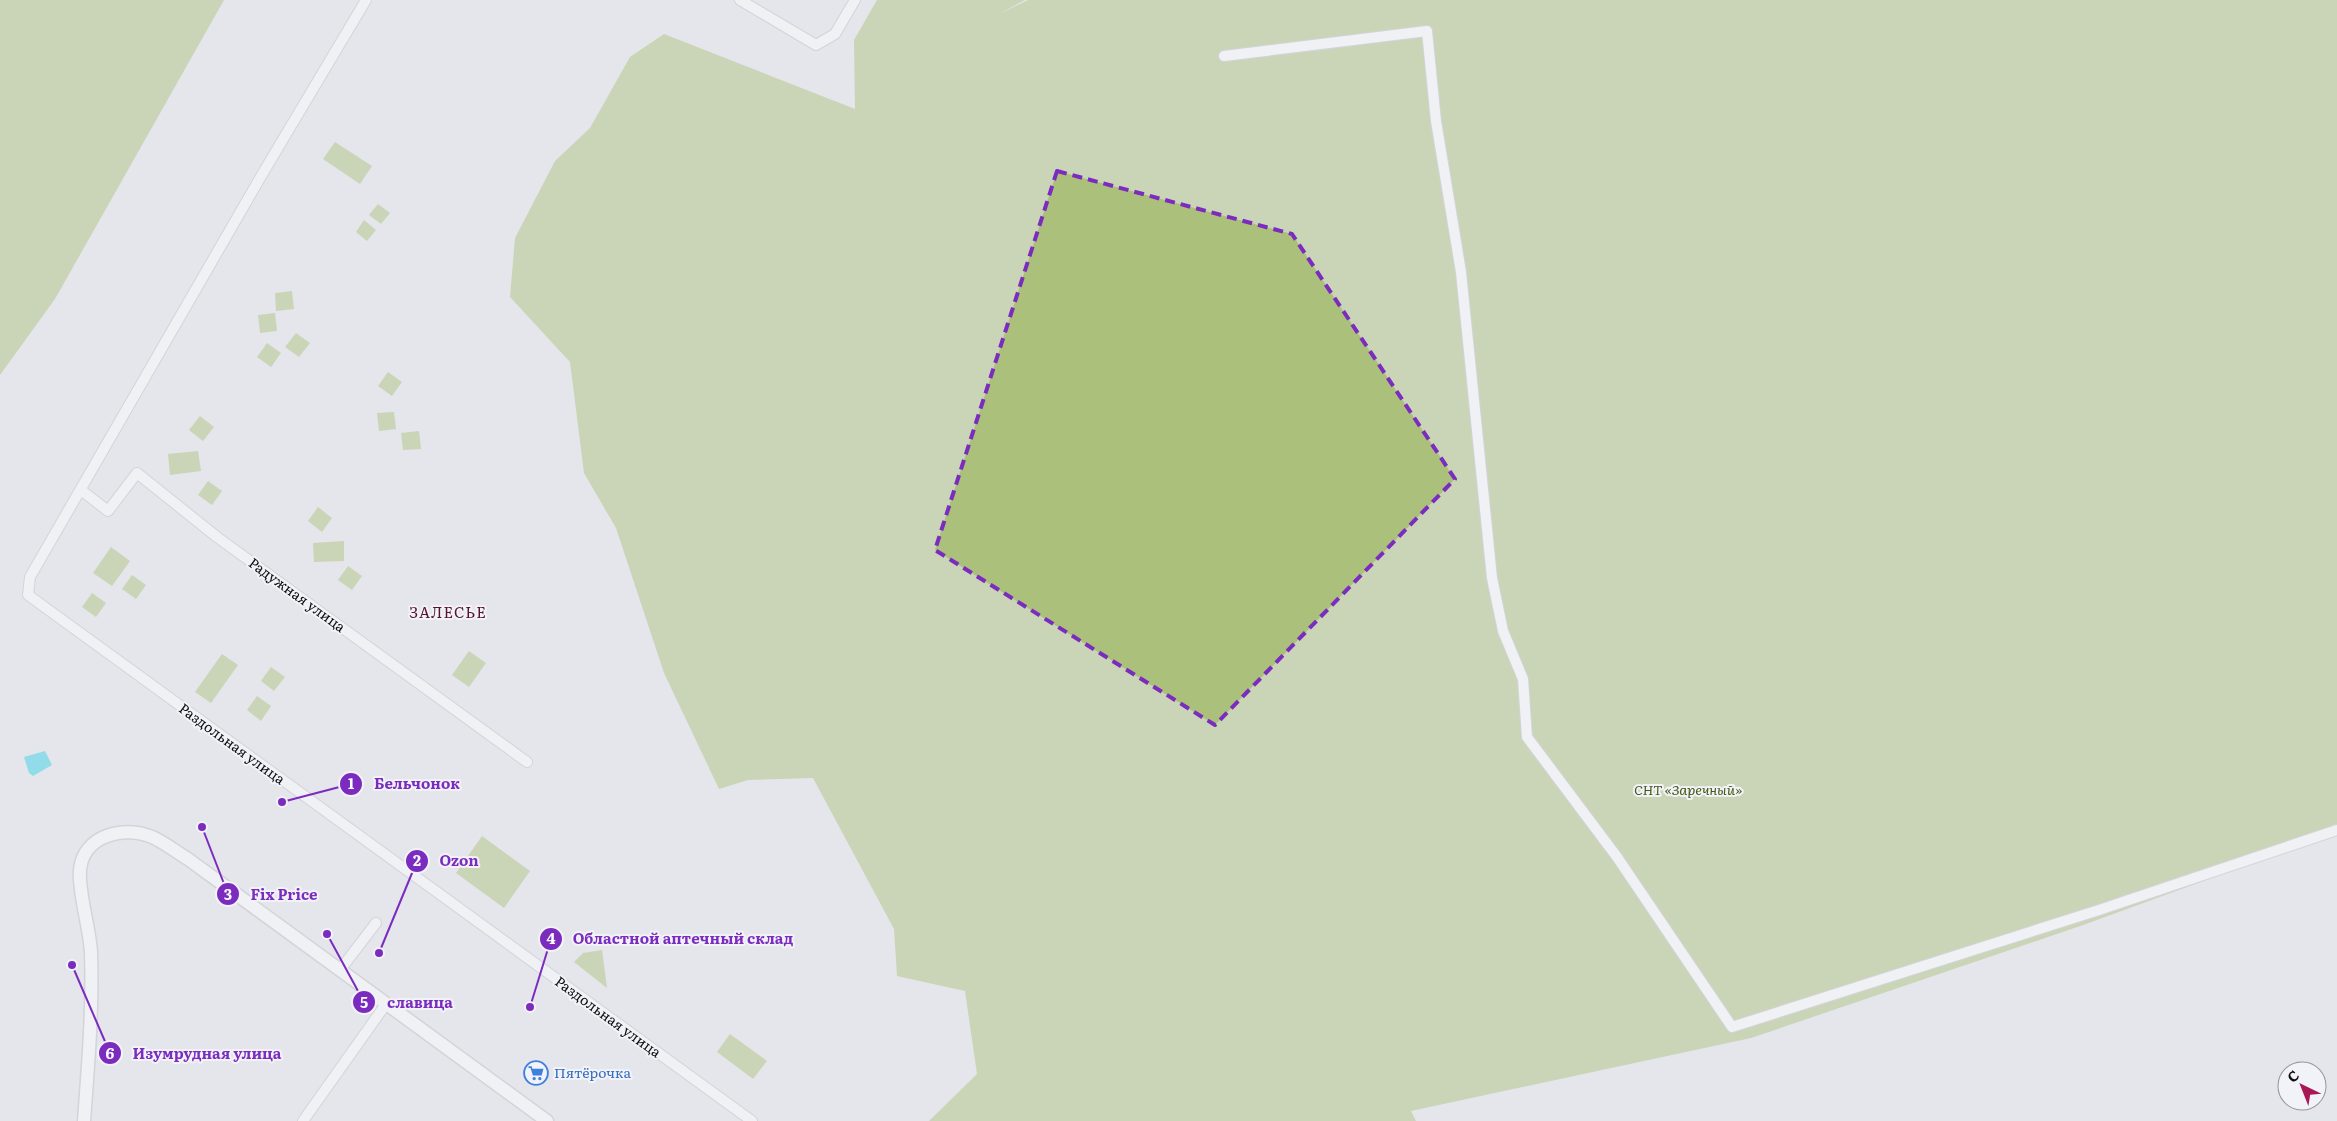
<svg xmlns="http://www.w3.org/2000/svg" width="2337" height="1121" font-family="Literata,serif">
	<rect width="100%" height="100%" fill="#e4e6eb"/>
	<!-- green -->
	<g fill="#aac07b">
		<polygon points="0,0 224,0 55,299 0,375"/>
		<polygon points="877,0 1025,0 997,15 1028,0 2337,0 2337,832 2086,924 1751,1038 1411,1111 1416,1121 929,1121 977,1074 965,991 897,976 894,929 813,778 748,780 719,789 664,673 616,528 584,473 570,362 510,297 515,238 555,161 590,128 630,57 664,34 855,109 854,40"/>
		<polygon points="335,142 372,166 360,184 323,159"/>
		<polygon points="378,204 390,213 381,224 369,215"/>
		<polygon points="364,220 376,230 367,241 356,232"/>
		<polygon points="292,291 294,309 276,311 275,293"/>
		<polygon points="275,313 277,331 260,333 258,315"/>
		<polygon points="296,333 310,343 299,357 285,347"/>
		<polygon points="267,343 281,353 271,367 257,357"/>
		<polygon points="388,372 402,382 392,396 378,386"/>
		<polygon points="394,412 396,429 379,431 377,413"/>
		<polygon points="200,416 214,427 203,441 189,430"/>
		<polygon points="419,431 421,449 403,450 401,433"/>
		<polygon points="198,451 201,471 170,475 168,454"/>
		<polygon points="208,481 222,491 212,505 198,495"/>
		<polygon points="318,507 332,518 322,532 308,521"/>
		<polygon points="344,541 344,561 314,562 313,543"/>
		<polygon points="111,547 130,561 112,586 93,573"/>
		<polygon points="348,566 362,576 352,590 338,580"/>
		<polygon points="132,575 146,585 136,599 122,589"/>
		<polygon points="92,593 106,603 96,617 82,607"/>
		<polygon points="469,651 486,663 469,687 452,675"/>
		<polygon points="222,654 238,665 211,703 195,692"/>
		<polygon points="271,667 285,677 274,691 261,681"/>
		<polygon points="257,696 271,706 261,721 247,710"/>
		<polygon points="482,836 530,871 504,908 456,873"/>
		<polygon points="602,950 607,988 574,962 583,953"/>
		<polygon points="730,1034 767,1061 753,1079 717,1052"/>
	</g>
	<!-- water -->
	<polygon fill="#2fcee5" points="45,751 52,765 33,776 29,773 24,757"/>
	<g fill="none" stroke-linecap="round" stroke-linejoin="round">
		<!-- minor casing -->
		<g stroke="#bdbfc4" stroke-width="12">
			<g id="minor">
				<polyline points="366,0 260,178 30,577 28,595 752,1121"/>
				<polyline points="740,0 816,45 835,34 855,0"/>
				<polyline points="1224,56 1427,31 1436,121 1461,272 1492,578 1503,631 1523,679 1527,737 1617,857 1732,1027 2099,910 2337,830"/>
				<polyline points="81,490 108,511 137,473 217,537 527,762"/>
				<polyline points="340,970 376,923"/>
				<polyline points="303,1121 386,1004"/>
			</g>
		</g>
		<!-- tertiary casing -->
		<g stroke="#bdbfc4" stroke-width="15">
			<path id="tertiary" d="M84,1121C88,1066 93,1009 91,953C90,928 78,893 80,870C83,835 125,825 152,837C164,842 176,852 188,859L547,1121"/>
		</g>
		<!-- minor -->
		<use href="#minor" stroke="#fff" stroke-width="10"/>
		<!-- tertiary -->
		<use href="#tertiary" stroke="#fff" stroke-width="12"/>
	</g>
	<!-- marked area -->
	<path d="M0 0H2337V1121H0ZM1057,171L1292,234L1455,479L1215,725L935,550Z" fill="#e4e6eb" fill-opacity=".55" fill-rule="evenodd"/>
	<path fill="none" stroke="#7b2cbf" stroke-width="4" stroke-dasharray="10 6" stroke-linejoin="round" d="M1057,171L1292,234L1455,479L1215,725L935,550Z"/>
	<!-- icons -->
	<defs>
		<g id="supermarket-ring" transform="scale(1.25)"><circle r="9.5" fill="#f1f3f8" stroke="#3f7fe0" stroke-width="1.5"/><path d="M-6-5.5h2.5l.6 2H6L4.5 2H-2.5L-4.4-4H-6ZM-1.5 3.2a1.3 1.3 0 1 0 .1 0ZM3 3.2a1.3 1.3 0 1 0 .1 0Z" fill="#3f7fe0"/></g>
	</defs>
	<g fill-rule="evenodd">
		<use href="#supermarket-ring" x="536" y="1073"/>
	</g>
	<g text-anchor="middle" stroke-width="4" stroke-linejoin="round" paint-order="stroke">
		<!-- street labels -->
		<g font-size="14" fill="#0e0e10" stroke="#f1f3f8">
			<text transform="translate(297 595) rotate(36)" y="5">Радужная улица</text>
			<text transform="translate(232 744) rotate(36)" y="5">Раздольная улица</text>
			<text transform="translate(608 1017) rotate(36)" y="5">Раздольная улица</text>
		</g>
		<!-- park labels -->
		<g font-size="14" font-style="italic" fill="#475915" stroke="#f1f3f8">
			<text x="1688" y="795">СНТ «Заречный»</text>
		</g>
		<!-- shop labels -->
		<g font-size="14" fill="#366cbe" stroke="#f1f3f8" text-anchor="start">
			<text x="554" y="1078">Пятёрочка</text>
		</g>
		<!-- neighbourhood labels -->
		<g font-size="15" letter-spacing="1" fill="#58142d" stroke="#f1f3f8">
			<text x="448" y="618">ЗАЛЕСЬЕ</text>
		</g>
	</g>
	<!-- callouts -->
	<path fill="none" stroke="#7b2cbf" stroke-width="2" d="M282 802L351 784M379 953L417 861M202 827L228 894M530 1007L551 939M327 934L364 1002M72 965L110 1053"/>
	<g fill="#7b2cbf" stroke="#f1f3f8" stroke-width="2">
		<circle cx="282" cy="802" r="5"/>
		<circle cx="379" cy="953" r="5"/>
		<circle cx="202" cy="827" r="5"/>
		<circle cx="530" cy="1007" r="5"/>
		<circle cx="327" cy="934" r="5"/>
		<circle cx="72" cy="965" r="5"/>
		<circle cx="351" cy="784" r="12"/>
		<circle cx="417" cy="861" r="12"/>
		<circle cx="228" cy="894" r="12"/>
		<circle cx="551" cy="939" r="12"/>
		<circle cx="364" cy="1002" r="12"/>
		<circle cx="110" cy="1053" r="12"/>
	</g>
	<g font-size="15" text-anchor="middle" font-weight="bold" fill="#fff">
		<text x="351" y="789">1</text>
		<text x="417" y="866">2</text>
		<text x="228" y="900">3</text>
		<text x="551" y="944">4</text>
		<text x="364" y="1008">5</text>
		<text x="110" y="1059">6</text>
	</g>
	<g font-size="15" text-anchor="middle" font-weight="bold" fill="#7b2cbf" stroke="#f1f3f8" stroke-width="4" stroke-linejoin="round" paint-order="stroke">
		<text x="417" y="789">Бельчонок</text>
		<text x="459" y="866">Ozon</text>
		<text x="284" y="900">Fix Price</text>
		<text x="683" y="944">Областной аптечный склад</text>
		<text x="420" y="1008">славица</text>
		<text x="207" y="1059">Изумрудная улица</text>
	</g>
	<!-- north arrow -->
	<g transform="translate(2302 1086) rotate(317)"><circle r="24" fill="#f1f3f8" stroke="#96979b"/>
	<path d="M0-4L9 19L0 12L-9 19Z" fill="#a91855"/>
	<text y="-8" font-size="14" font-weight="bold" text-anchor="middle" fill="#0e0e10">С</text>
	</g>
</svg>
